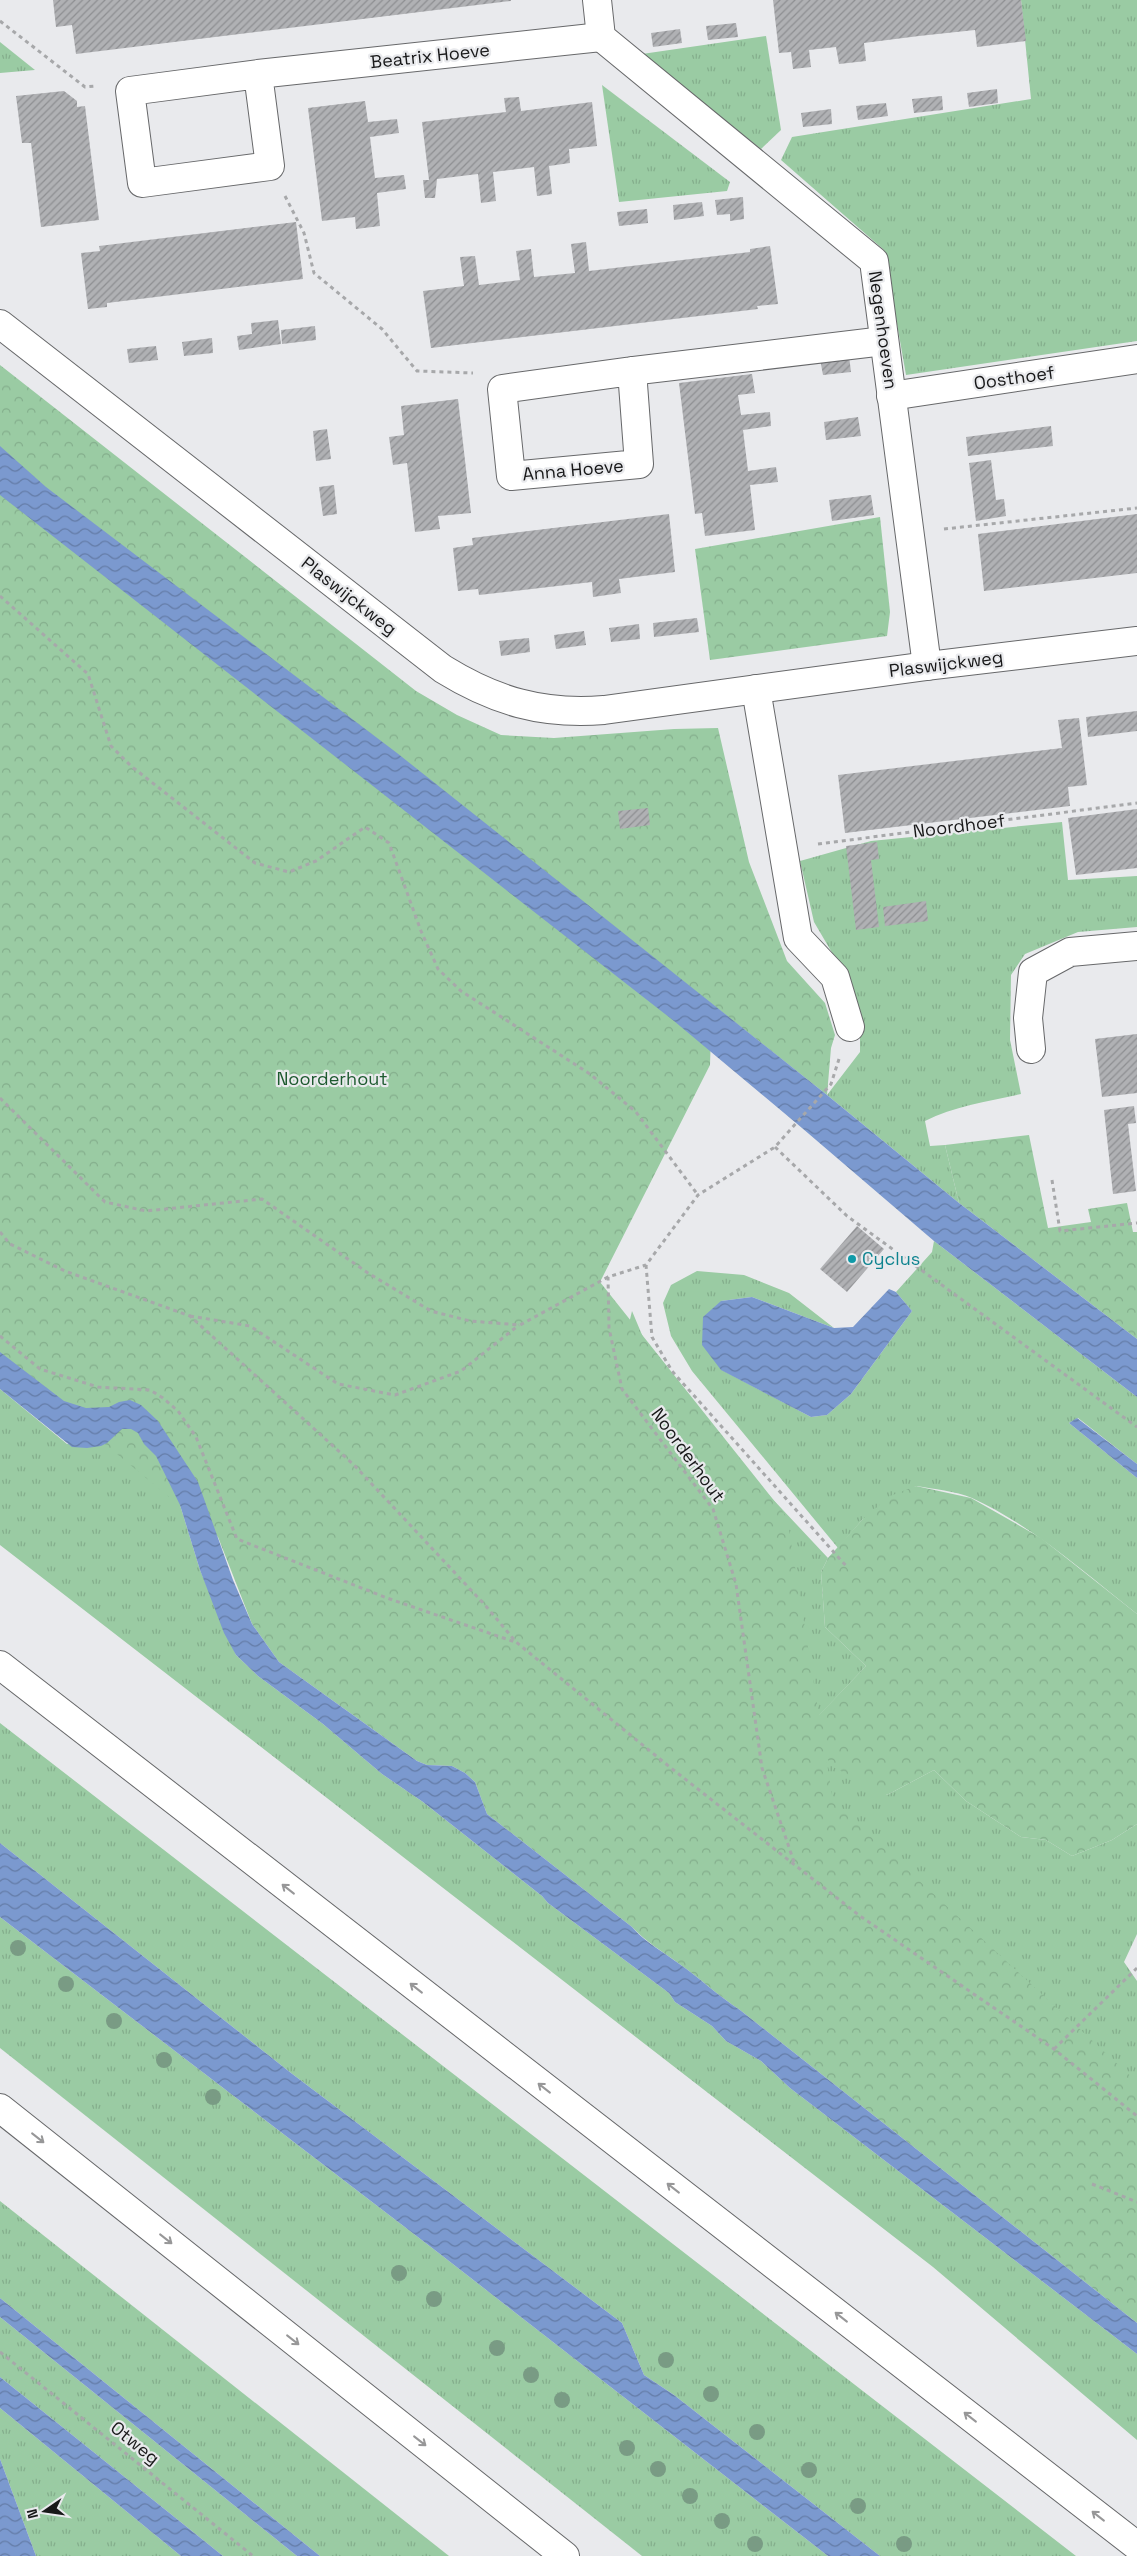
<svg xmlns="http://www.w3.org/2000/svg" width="1137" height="2556" font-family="'Space Grotesk',sans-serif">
	<defs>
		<pattern id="grass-tufts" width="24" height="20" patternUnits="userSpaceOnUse" patternTransform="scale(1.25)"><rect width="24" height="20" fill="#9acba3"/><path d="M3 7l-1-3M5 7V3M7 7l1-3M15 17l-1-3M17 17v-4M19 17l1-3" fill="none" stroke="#84ae8c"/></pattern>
		<pattern id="forest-crowns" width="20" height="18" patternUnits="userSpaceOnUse" patternTransform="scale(1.25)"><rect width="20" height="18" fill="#9acba3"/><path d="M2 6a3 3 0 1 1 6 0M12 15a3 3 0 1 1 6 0" fill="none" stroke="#84ae8c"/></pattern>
		<pattern id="water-waves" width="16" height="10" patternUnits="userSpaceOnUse" patternTransform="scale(1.25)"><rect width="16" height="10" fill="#7b99cf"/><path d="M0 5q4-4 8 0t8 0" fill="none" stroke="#647ca7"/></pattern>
		<pattern id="building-hatch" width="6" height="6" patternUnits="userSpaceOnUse" patternTransform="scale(1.25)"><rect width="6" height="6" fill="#b0b1b4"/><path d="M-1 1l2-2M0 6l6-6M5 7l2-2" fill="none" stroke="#8e8f92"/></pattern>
	</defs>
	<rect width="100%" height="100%" fill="#e9eaed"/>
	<!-- grass -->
	<g fill="url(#grass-tufts)">
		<polygon points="1021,0 1137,0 1137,341 906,375 884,250 781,160 792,137 1031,99"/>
		<polygon points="766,36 781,130 761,149 642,54"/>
		<polygon points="0,42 35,70 0,73"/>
		<polygon points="602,85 730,182 727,191 619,202"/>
		<path d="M1062,822L1068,880L1137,876V927L1078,932L1025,954L1011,975L1010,1040L1021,1094C989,1101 954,1106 925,1121L930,1146L945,1145L959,1203L827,1095L860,1052V1014L851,985L814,922L800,861L871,841Z"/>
		<path d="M934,1241L1137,1397V1464L1078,1418L1069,1423L1137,1478V1614C1085,1573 1033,1526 972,1498C955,1491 934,1489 916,1486L862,1520L838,1548L692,1371L671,1336L663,1303L671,1285L697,1271L744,1275L789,1293L834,1328L752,1297L721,1301L722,1370L811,1417L827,1415L851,1394L912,1311L896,1292L932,1252Z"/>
		<polygon points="632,1311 653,1361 691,1412 828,1558 821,1572 825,1627 866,1666 808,1727 887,1795 934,1770 966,1801 1021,1837 1046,1840 1072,1856 1112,1840 1137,1824 1137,1934 1124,1962 1137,1981 1137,2122 794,1814 627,1332"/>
		<polygon points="0,1389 67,1444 107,1443 180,1505 200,1570 236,1655 258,1676 323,1724 382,1774 423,1802 542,1896 548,1903 669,1993 675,2002 712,2026 726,2041 761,2061 790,2088 1137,2354 1137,2440 933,2267 0,1545"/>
		<polygon points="0,1723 1076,2556 880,2556 674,2395 644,2375 622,2323 291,2073 0,1843"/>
		<polygon points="0,1917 440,2254 828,2556 642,2556 0,2048"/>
		<polygon points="0,2201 449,2556 320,2556 0,2298"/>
		<polygon points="0,2317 297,2556 223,2556 0,2377"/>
		<polygon points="0,2408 181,2556 36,2556 0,2459"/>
	</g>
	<!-- forest -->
	<g fill="url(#forest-crowns)">
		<path d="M0,365L416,691L457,715L501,735L554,738L674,729L718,728L749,862L787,961L825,1003L835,1035L831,1048L827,1095L712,1004L710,1065L600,1282L787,1517L819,1715L866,1666L825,1627L821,1572L828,1558L862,1520L890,1496L916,1486L971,1498L1041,1538L1137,1614V1824L1112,1840L1072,1856L1046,1840L1021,1837L966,1801L934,1770L887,1795L833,1767L826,1757L833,1801L1137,2082V2323L740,2010C718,1996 700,1978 678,1963C662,1951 646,1942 632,1927L487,1814L475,1782L465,1773L452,1766L427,1765L417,1761L279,1662L252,1624L218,1537L0,1358Z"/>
		<polygon points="880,517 890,612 887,636 710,660 695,549"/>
		<polygon points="1029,1135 1048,1228 1091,1222 1088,1209 1127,1203 1133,1232 1137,1232 1137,1339 959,1203 945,1145"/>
	</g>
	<!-- water -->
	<g fill="url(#water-waves)">
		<polygon points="0,446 46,487 397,753 827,1095 959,1203 1137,1339 1137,1397 934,1241 802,1128 674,1021 0,495"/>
		<polygon points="889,1289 896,1292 912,1311 851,1394 827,1415 811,1417 721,1370 702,1345 703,1317 721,1301 752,1297 834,1328 853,1327"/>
		<path d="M0,1352L64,1401L86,1408L109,1407L119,1402L130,1400L141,1405L158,1421L198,1482L233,1580L252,1624L279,1662L417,1761L427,1765L452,1766L465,1773L475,1782L487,1814L632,1927C646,1943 662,1951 678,1963C700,1978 718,1996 740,2010L1137,2323V2354L790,2088L761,2061L726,2041L712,2026L675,2002L669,1993L548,1903L542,1896L423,1802L382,1774L323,1724L258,1676L236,1655L224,1633L200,1570L180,1505L156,1456L144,1444L138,1433L131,1429H122L107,1443L101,1446L87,1448L72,1447L0,1389Z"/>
		<polygon points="1077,1418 1137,1464 1137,1478 1069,1423"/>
		<polygon points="0,1843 291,2073 622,2323 644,2375 674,2395 880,2556 828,2556 440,2254 0,1917"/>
		<polygon points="0,2298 320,2556 297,2556 0,2317"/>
		<polygon points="0,2377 223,2556 181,2556 0,2408"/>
		<polygon points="0,2459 36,2556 0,2556"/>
	</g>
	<!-- building -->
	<g fill="url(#building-hatch)">
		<polygon points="53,0 511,0 511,1 76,54 72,25 56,27"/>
		<polygon points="773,0 1021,0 1026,41 977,47 975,30 919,36 864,43 866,61 839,64 836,47 809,50 811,67 793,69 791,52 779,53"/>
		<polygon points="736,23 738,37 708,40 706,26"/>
		<polygon points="680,29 682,43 653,47 651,33"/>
		<polygon points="997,89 998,103 969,107 967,93"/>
		<polygon points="64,91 77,101 77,107 85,106 99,220 41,227 31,143 22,143 16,96"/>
		<polygon points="942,96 943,110 914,113 912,99"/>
		<polygon points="519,97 521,111 592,102 597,146 569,149 570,163 549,166 552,194 537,196 534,167 493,172 496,201 481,203 478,174 437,179 435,198 425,198 423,180 429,180 422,122 506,112 504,98"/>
		<polygon points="365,101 368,122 397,119 399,133 370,137 375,178 404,175 406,189 377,193 380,226 356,229 355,217 322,221 308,108"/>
		<polygon points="886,103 888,116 858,120 856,106"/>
		<polygon points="831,109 832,124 803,127 801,113"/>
		<polygon points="743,197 744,219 730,221 730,214 717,215 715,200"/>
		<polygon points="702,202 704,216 674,220 673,205"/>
		<polygon points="647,209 648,223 619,226 617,212"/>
		<polygon points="296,222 303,279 107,303 107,307 88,309 81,253 100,251 99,246"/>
		<polygon points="586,242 589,271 750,252 750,249 770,246 778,304 757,306 758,309 431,348 423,291 464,286 460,257 475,256 479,285 520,280 516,251 531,249 534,277 575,273 571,244"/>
		<polygon points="278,320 281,344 239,350 237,336 252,334 251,323"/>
		<polygon points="315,326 316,340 282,344 281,330"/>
		<polygon points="212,338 213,353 184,356 182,342"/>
		<polygon points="156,346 158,360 129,363 127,349"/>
		<polygon points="849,356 851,372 823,375 820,359"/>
		<polygon points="752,374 755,393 738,395 741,415 770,412 771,426 743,430 748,471 776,467 778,482 750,485 755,530 705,536 702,513 695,514 679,383"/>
		<polygon points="458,399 471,513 438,516 440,529 415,532 407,463 393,465 389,437 404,435 401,406"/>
		<polygon points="858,417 861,436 826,440 824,422"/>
		<polygon points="1051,426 1053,446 968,456 966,437"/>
		<polygon points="327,429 331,459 316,461 313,431"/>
		<polygon points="991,460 996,500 1004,499 1006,516 976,521 969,463"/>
		<polygon points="334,485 337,514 323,516 319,487"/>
		<polygon points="871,495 874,515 832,521 829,500"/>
		<polygon points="669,514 675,572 619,579 621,593 593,597 592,582 479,595 478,589 458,591 453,548 473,545 472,538"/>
		<polygon points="1137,514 1137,573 984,591 978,534"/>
		<polygon points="697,618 699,632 654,637 653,623"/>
		<polygon points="639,624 640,639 611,642 609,628"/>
		<polygon points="584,631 586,645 556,649 554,635"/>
		<polygon points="529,638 530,652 501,656 499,641"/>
		<polygon points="1137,711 1137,731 1088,737 1086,717"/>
		<polygon points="1079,718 1087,785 1068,787 1070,806 845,833 838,775 1062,748 1058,720"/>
		<polygon points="648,808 650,825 620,829 618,811"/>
		<polygon points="1137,809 1137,868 1076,875 1068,818"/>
		<polygon points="877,842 879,859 871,860 879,927 856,930 846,846"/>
		<polygon points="926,901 928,921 885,926 883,907"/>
		<polygon points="1137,1034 1137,1093 1102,1097 1095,1039"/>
		<polygon points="1134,1106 1136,1123 1128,1124 1136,1191 1113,1194 1104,1110"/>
		<polygon points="857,1226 884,1249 847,1292 820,1269"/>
	</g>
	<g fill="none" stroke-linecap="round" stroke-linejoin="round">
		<!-- street casing -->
		<g stroke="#67686a" stroke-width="30">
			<g id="street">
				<polyline points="597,0 601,37 874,261 927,666"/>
				<polyline points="258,74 270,166 142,183 130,91 258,74 601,37"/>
				<polyline points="632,371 639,464 511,476 502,389 632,371 884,341"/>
				<polyline points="891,396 1137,359"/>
				<polyline points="756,689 798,938 835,977 850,1027"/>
				<polyline points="1031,1049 1028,1018 1033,972 1070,952 1137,946"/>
			</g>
		</g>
		<!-- secondary casing -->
		<g stroke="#67686a" stroke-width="30">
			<path id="secondary" d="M0,324L443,669C495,701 542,715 604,710L927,666L1137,641"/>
		</g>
		<!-- highway casing -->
		<g stroke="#67686a" stroke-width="30">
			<g id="highway">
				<polyline points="0,1665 1137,2546"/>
				<polyline points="0,2108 565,2556"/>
			</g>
		</g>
		<!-- path -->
		<g stroke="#a7a8aa" stroke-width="3" stroke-dasharray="4 4" stroke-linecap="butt">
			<polyline points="0,21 85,87 96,86"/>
			<polyline points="285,196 304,233 314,273 382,329 417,371 473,373"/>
			<polyline points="944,529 1137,508"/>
			<polyline points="0,596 88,674 111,746 131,766 255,863 289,872 316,861 365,827 389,843 421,931 438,969 461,991 590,1074 636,1112 698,1195"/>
			<polyline points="818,844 1137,803"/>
			<polyline points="0,1098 105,1202 146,1211 262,1199 368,1273 431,1311 470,1321 520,1325 608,1277"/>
			<polyline points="775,1147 847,1216 1137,1427"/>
			<polyline points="1052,1180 1060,1231 1137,1223"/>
			<polyline points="0,1232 10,1244 65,1271 190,1316 354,1465 485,1605 516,1642 671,1768 860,1916 1054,2049 1137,2116"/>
			<polyline points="646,1265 652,1337 672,1371 848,1568"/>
			<polyline points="190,1316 250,1326 338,1384 395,1395 461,1371 519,1325"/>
			<polyline points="0,1336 40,1369 98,1387 150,1390 163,1398 178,1411 196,1437 237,1539 387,1598 515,1642"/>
			<polyline points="794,1862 762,1768 736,1584 713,1509 622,1389 609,1328 608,1277 646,1265 698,1195 775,1147 831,1084 839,1059"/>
			<polyline points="1054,2049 1137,1968"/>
			<polyline points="1092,2184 1137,2202"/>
			<polyline points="0,2352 253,2556"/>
		</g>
		<!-- street -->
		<use href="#street" stroke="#fff" stroke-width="28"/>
		<!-- secondary -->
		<use href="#secondary" stroke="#fff" stroke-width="28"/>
		<!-- highway -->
		<use href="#highway" stroke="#fff" stroke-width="28"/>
	</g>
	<!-- trees -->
	<g fill="#799b84">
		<circle cx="18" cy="1948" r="8"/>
		<circle cx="66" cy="1984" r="8"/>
		<circle cx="114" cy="2021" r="8"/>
		<circle cx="164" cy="2060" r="8"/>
		<circle cx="213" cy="2097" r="8"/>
		<circle cx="399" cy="2273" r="8"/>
		<circle cx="434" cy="2299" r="8"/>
		<circle cx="497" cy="2348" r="8"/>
		<circle cx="666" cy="2360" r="8"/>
		<circle cx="531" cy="2375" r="8"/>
		<circle cx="711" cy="2394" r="8"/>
		<circle cx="562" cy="2400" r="8"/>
		<circle cx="757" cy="2432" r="8"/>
		<circle cx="627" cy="2448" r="8"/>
		<circle cx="658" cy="2469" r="8"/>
		<circle cx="809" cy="2470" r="8"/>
		<circle cx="690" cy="2496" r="8"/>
		<circle cx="858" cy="2506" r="8"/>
		<circle cx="722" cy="2521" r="8"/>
		<circle cx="755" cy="2544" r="8"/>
		<circle cx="904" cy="2544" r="8"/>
	</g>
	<!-- one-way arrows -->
	<defs><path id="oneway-shaft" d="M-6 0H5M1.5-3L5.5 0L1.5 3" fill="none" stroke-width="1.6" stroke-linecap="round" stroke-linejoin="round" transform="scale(1.25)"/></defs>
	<g stroke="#979798">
		<use href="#oneway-shaft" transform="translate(288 1889) rotate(-142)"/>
		<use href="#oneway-shaft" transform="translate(416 1988) rotate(-142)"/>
		<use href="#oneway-shaft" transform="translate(544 2088) rotate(-142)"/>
		<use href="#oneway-shaft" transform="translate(38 2138) rotate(38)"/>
		<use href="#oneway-shaft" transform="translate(673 2188) rotate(-142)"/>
		<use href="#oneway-shaft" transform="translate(166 2239) rotate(38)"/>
		<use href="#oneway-shaft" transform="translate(841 2317) rotate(-142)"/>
		<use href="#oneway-shaft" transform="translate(293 2340) rotate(38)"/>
		<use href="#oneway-shaft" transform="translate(970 2417) rotate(-142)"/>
		<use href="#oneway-shaft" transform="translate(420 2441) rotate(38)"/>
		<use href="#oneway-shaft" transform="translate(1098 2516) rotate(-142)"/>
	</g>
	<!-- markers -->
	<circle fill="#0f9aa8" stroke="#e9eaed" stroke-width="2" cx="852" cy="1259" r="5"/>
	<g text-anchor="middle" stroke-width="4.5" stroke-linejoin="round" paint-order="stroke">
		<!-- street labels -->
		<g font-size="18" fill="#181819" stroke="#e9eaed">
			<text transform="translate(430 56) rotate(-6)" y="6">Beatrix Hoeve</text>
			<text transform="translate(883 330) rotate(82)" y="6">Negenhoeven</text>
			<text transform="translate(1014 378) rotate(-8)" y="6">Oosthoef</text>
			<text transform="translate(573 470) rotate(-5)" y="6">Anna Hoeve</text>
			<text transform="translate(349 596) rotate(38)" y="6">Plaswijckweg</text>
			<text transform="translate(946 664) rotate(-7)" y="6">Plaswijckweg</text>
			<text transform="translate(959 826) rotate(-7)" y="6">Noordhoef</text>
			<text transform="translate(688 1455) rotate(54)" y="6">Noorderhout</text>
			<text transform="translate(135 2443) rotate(39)" y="6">Otweg</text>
		</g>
		<!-- park labels -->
		<g font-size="18" fill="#1d5a2f" stroke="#e9eaed">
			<text x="332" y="1085">Noorderhout</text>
		</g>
		<!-- culture labels -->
		<g font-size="18" fill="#0d838f" stroke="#e9eaed" text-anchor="start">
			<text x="862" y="1265">Cyclus</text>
		</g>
	</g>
	<!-- north arrow -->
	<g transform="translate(45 2511) rotate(257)" stroke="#e9eaed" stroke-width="4" paint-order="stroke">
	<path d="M0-4L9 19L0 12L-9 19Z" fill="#181819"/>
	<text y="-8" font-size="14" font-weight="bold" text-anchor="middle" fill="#181819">N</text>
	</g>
</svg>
